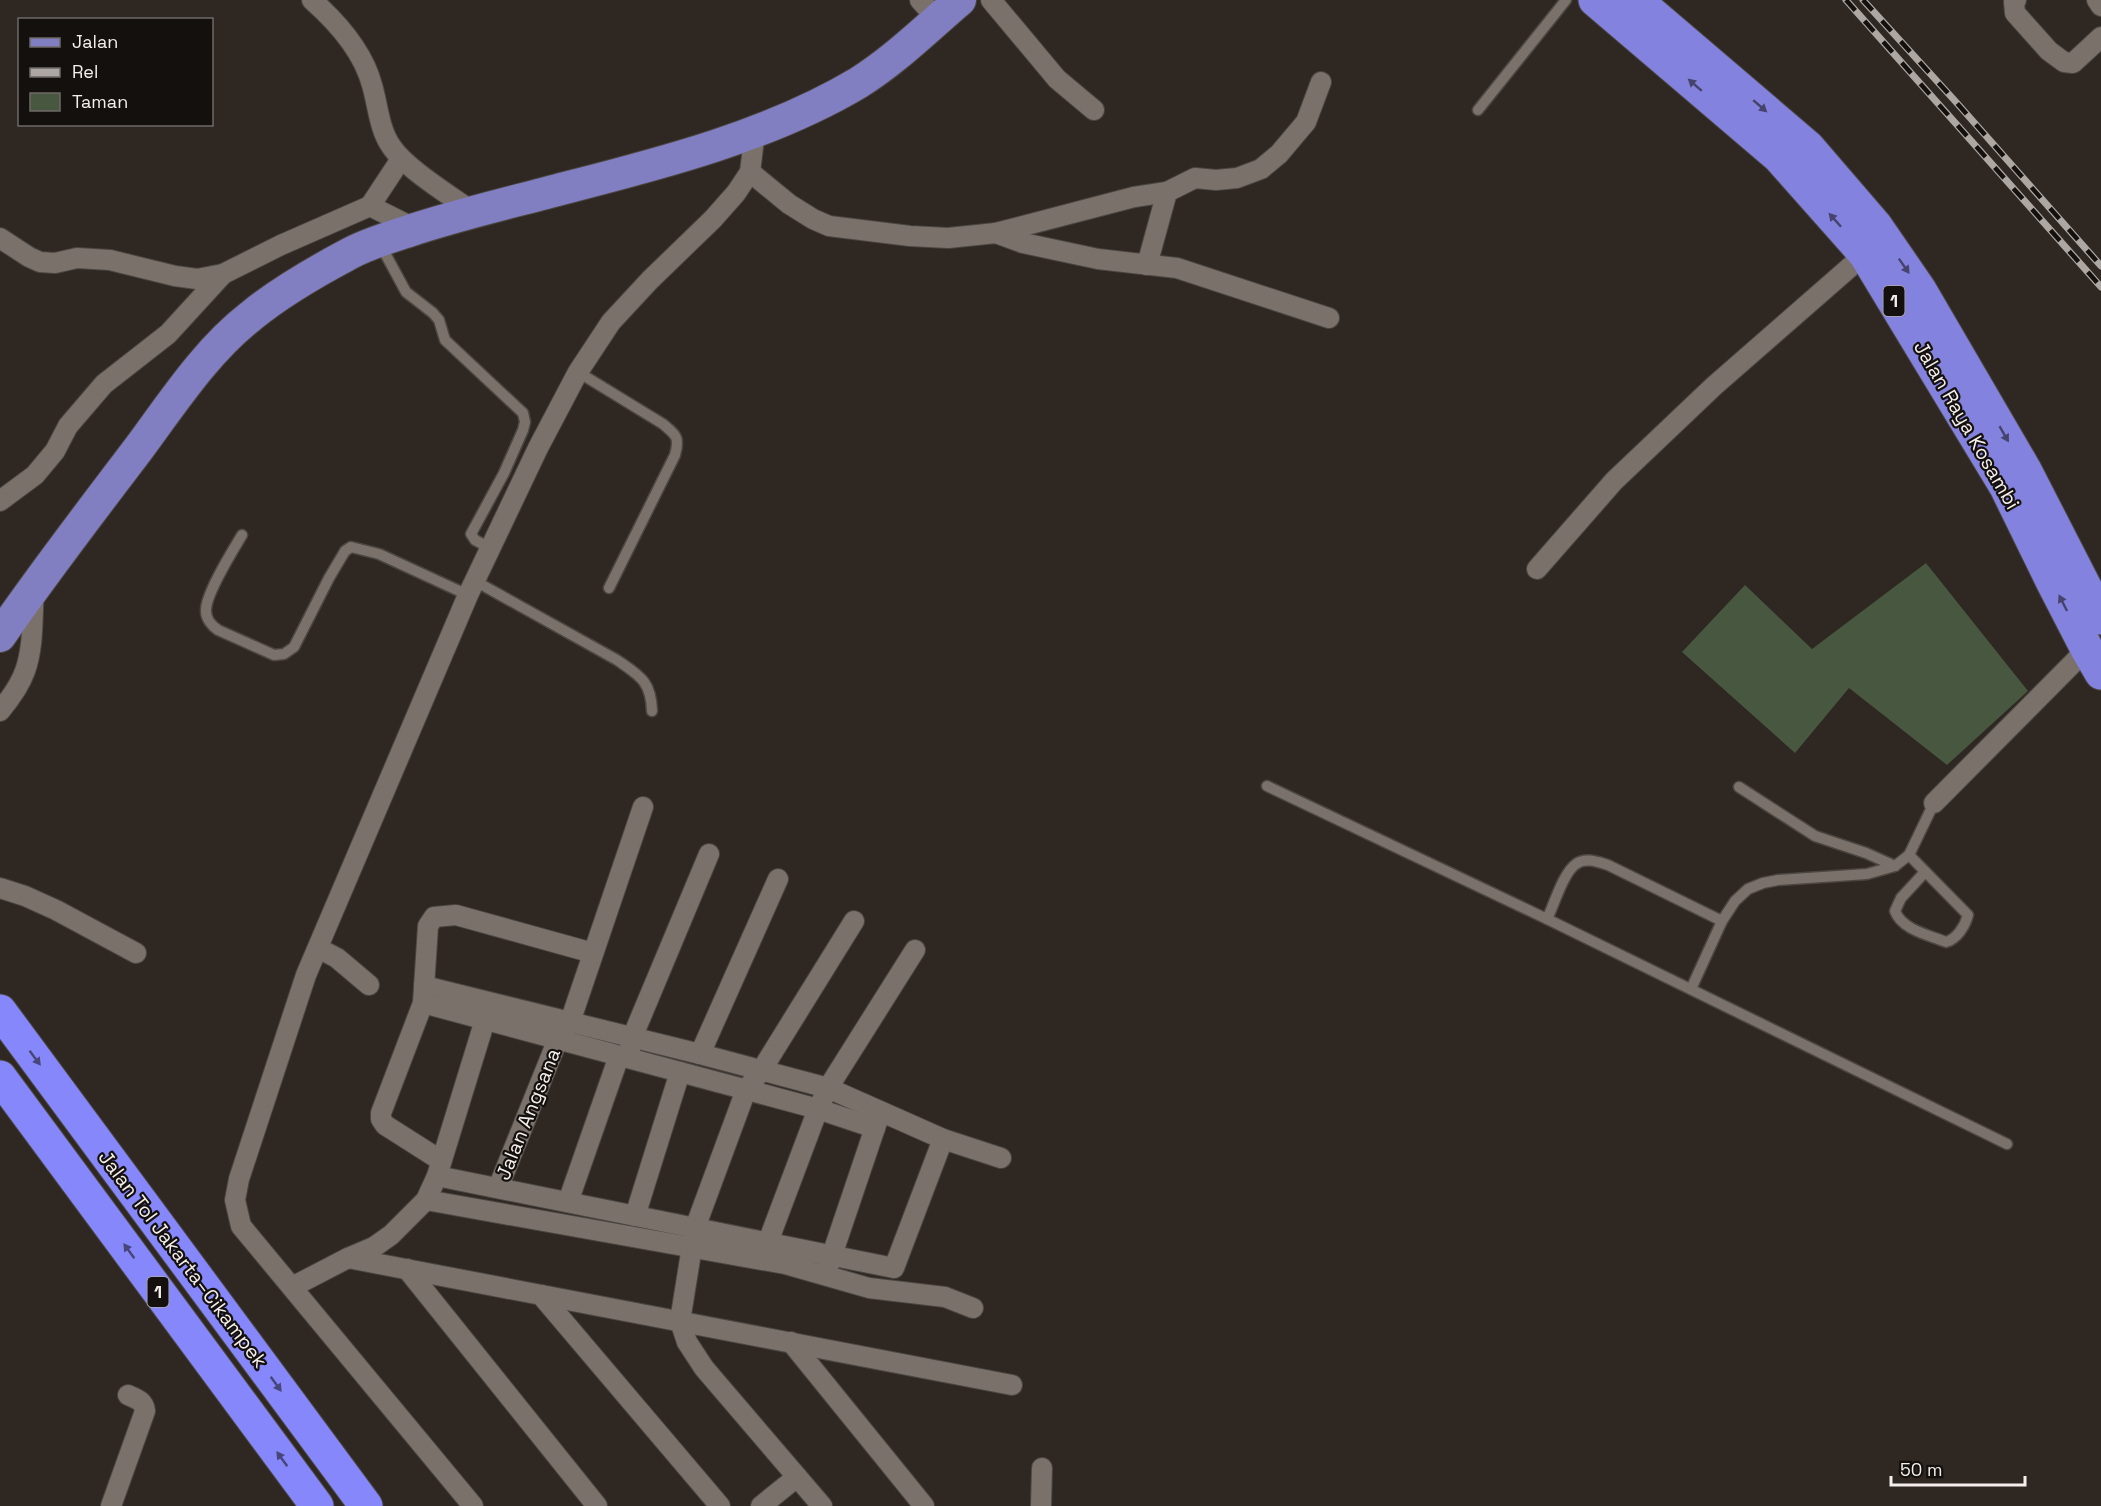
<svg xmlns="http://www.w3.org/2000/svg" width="2101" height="1506" font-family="'Space Grotesk',sans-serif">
	<rect width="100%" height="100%" fill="#2e2722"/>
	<!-- green -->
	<polygon fill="#48573f" points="1926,563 2028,691 1947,765 1849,688 1795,753 1682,652 1745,585 1812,649"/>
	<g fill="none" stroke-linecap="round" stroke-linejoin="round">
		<!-- service casing -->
		<g stroke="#4b4641" stroke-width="13">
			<g id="service">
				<polyline points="1478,110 1566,0"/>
				<polyline points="380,244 406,292 433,313 439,320 445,340 523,413 525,422 523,430 504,473 471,534 475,540 490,548"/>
				<path d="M578,372L663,424C676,435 680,437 675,455L609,588"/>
				<path d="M242,535C233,550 205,595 206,611C206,619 212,626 218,630L274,655L284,654L294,647L329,578L345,551L351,547L379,554L468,595"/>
				<path d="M475,581L617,660C640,676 651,681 652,711"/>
				<polyline points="1267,786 1547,919 2007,1144"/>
				<polyline points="1739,787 1815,836 1866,853 1895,866"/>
				<path d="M1909,855L1968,915C1965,926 1957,939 1946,942C1929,935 1902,930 1895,911L1901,898L1925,872"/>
				<path d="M1547,919C1554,905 1563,873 1576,864C1585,857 1598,862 1608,865L1722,921"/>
				<polyline points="1691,989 1722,921 1735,901 1748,889 1763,883 1778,880 1867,874 1895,866 1909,855 1934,803"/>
			</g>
		</g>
		<!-- minor casing -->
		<g stroke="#4b4641" stroke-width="22">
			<g id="minor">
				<path d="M312,0C338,23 363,51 372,85C378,105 379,129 391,146C405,168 451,196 473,212"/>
				<polyline points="920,0 937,19"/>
				<polyline points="991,0 1057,79 1094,110"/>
				<polyline points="2016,0 2014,2 2015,13 2049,51 2064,62 2073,63 2101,37"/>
				<polyline points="2097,0 2101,6"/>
				<polyline points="750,172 789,204 813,219 829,226 910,236 948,238 996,233 1023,243 1098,259 1177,268 1329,318"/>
				<polyline points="370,206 401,159"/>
				<polyline points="996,233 1134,197 1167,192"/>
				<polyline points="0,238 29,257 40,262 55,263 77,258 110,260 175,276 197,279 223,274 281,245 370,206 416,229"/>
				<polyline points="1147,265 1167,192 1195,178 1216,180 1237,178 1261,169 1279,154 1306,122 1321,82"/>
				<polyline points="0,501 35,475 55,451 68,426 104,384 168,334 223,274"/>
				<polyline points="1537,569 1614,481 1714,386 1865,254"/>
				<path d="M0,711C10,699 20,685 25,671C34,646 32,616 34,590"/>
				<polyline points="1934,803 2087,649"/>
				<polyline points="0,888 25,896 56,910 136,953"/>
				<polyline points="318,948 337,958 369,985"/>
				<polyline points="424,986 700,1054 828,1088 943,1139 1001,1158"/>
				<polyline points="423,1003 818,1109 875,1128"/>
				<polyline points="630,1050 632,1038 709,854"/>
				<polyline points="700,1054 778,879"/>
				<polyline points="440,1160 385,1125 381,1119 381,1113 423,1003 428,926 434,917 456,915 593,953"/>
				<polyline points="437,1176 894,1268 943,1139"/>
				<polyline points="498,1188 558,1039 570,1022 643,807"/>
				<polyline points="426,1200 785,1264 869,1288 945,1297 973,1308"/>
				<polyline points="568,1202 619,1056"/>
				<polyline points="635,1216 680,1072"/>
				<polyline points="768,1242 818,1109 828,1088 915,950"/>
				<polyline points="348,1258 1012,1385"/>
				<polyline points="828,1267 879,1116"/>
				<polyline points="407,1269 597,1506"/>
				<polyline points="292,1287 348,1258 374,1247 391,1235 426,1200 437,1176 485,1020"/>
				<polyline points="541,1295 720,1506"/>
				<polyline points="791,1342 924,1506"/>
				<path d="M111,1506L145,1411C144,1401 137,1399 128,1395"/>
				<polyline points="473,1506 241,1226 235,1200 239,1179 306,975 468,595 538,448 578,372 611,322 650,280 713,219 736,193 750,172 755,131"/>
				<polyline points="761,1506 797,1477"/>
				<polyline points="822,1506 704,1368 687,1342 680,1321 695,1228 746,1090 761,1071 854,921"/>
				<polyline points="1041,1506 1042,1468"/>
			</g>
		</g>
		<!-- primary casing -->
		<g stroke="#4b4641" stroke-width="34">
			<path id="primary" d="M0,636C44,572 92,510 139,448C173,402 206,351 251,316C280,292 315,272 347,255C366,244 388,238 409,231C460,214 513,202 565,188C663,163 771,135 858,83C895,60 927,28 960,0"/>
		</g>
		<!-- trunk casing -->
		<g stroke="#4b4641" stroke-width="35">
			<g id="trunk">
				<polyline points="1595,0 1779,157 1865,254 2006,487 2053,583 2087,649 2101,673"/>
				<polyline points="1636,0 1808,147 1876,226 1920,290 2025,470 2101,618"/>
			</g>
		</g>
		<!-- motorway casing -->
		<g stroke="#4b4641" stroke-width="35">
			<g id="motorway">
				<polyline points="0,1011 366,1506"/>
				<polyline points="0,1077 317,1506"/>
			</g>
		</g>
		<!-- service -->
		<use href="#service" stroke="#7a716b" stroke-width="10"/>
		<!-- minor -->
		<use href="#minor" stroke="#7a716b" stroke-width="20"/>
		<!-- primary -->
		<use href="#primary" stroke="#817ec1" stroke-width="32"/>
		<!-- trunk -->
		<use href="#trunk" stroke="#8382de" stroke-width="33"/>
		<!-- motorway -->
		<use href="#motorway" stroke="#8587fa" stroke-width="33"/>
		<!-- rail casing -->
		<g stroke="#ada7a3" stroke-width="7">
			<g id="rail">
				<polyline points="1846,0 2101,287"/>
				<polyline points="1863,0 1956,102 2101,266"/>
			</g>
		</g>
		<!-- rail -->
		<use href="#rail" stroke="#14100e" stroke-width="4.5" stroke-dasharray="14" stroke-linecap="butt"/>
	</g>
	<!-- one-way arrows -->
	<defs><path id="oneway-solid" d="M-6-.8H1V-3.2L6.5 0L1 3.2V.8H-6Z" transform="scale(1.5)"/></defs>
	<g fill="#46436c">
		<use href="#oneway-solid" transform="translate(1695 85) rotate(-139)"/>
		<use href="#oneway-solid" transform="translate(1760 106) rotate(41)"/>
		<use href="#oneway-solid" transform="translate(1835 220) rotate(-132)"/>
		<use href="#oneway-solid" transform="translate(1904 266) rotate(55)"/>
		<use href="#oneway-solid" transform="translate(2004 434) rotate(60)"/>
		<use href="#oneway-solid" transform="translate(2063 603) rotate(-117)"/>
	</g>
	<g fill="#474678">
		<use href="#oneway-solid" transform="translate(35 1058) rotate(53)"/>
		<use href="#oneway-solid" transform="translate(129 1251) rotate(-126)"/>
		<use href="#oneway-solid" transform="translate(276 1384) rotate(54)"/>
		<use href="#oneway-solid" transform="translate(282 1459) rotate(-126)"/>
	</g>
	<g text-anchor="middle" stroke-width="4.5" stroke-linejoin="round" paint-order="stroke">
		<!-- shield labels -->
		<g fill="#14100e" stroke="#b1aca9" stroke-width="1.5">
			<rect x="1883.5" y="286" width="21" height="30" rx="4.5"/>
			<rect x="147.5" y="1277" width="21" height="30" rx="4.5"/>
		</g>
		<g font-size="18" font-weight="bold" fill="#f4efec">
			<text x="1894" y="307">1</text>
			<text x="158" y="1298">1</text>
		</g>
		<!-- street labels -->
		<g font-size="20" fill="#f4efec" stroke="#14100e">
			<text transform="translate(1967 425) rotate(60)" y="7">Jalan Raya Kosambi</text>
			<text transform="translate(528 1114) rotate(-68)" y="7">Jalan Angsana</text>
			<text transform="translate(183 1259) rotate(53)" y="7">Jalan Tol Jakarta–Cikampek</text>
		</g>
	</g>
	<!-- legend -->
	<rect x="18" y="18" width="195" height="108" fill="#14100e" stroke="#6e6967" stroke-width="1.5"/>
	<rect x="30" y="38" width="30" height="9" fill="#817ec1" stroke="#6e6967" stroke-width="1.5"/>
	<text x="72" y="48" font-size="18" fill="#f4efec">Jalan</text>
	<rect x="30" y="68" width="30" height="9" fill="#ada7a3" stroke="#6e6967" stroke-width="1.5"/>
	<text x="72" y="78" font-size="18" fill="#f4efec">Rel</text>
	<rect x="30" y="93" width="30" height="18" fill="#48573f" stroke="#6e6967" stroke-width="1.5"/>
	<text x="72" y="108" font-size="18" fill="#f4efec">Taman</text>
	<!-- scale -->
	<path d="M1891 1476v9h134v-9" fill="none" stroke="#f4efec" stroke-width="3"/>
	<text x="1900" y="1476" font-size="18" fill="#f4efec" stroke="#14100e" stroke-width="4.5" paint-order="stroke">50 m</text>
</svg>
